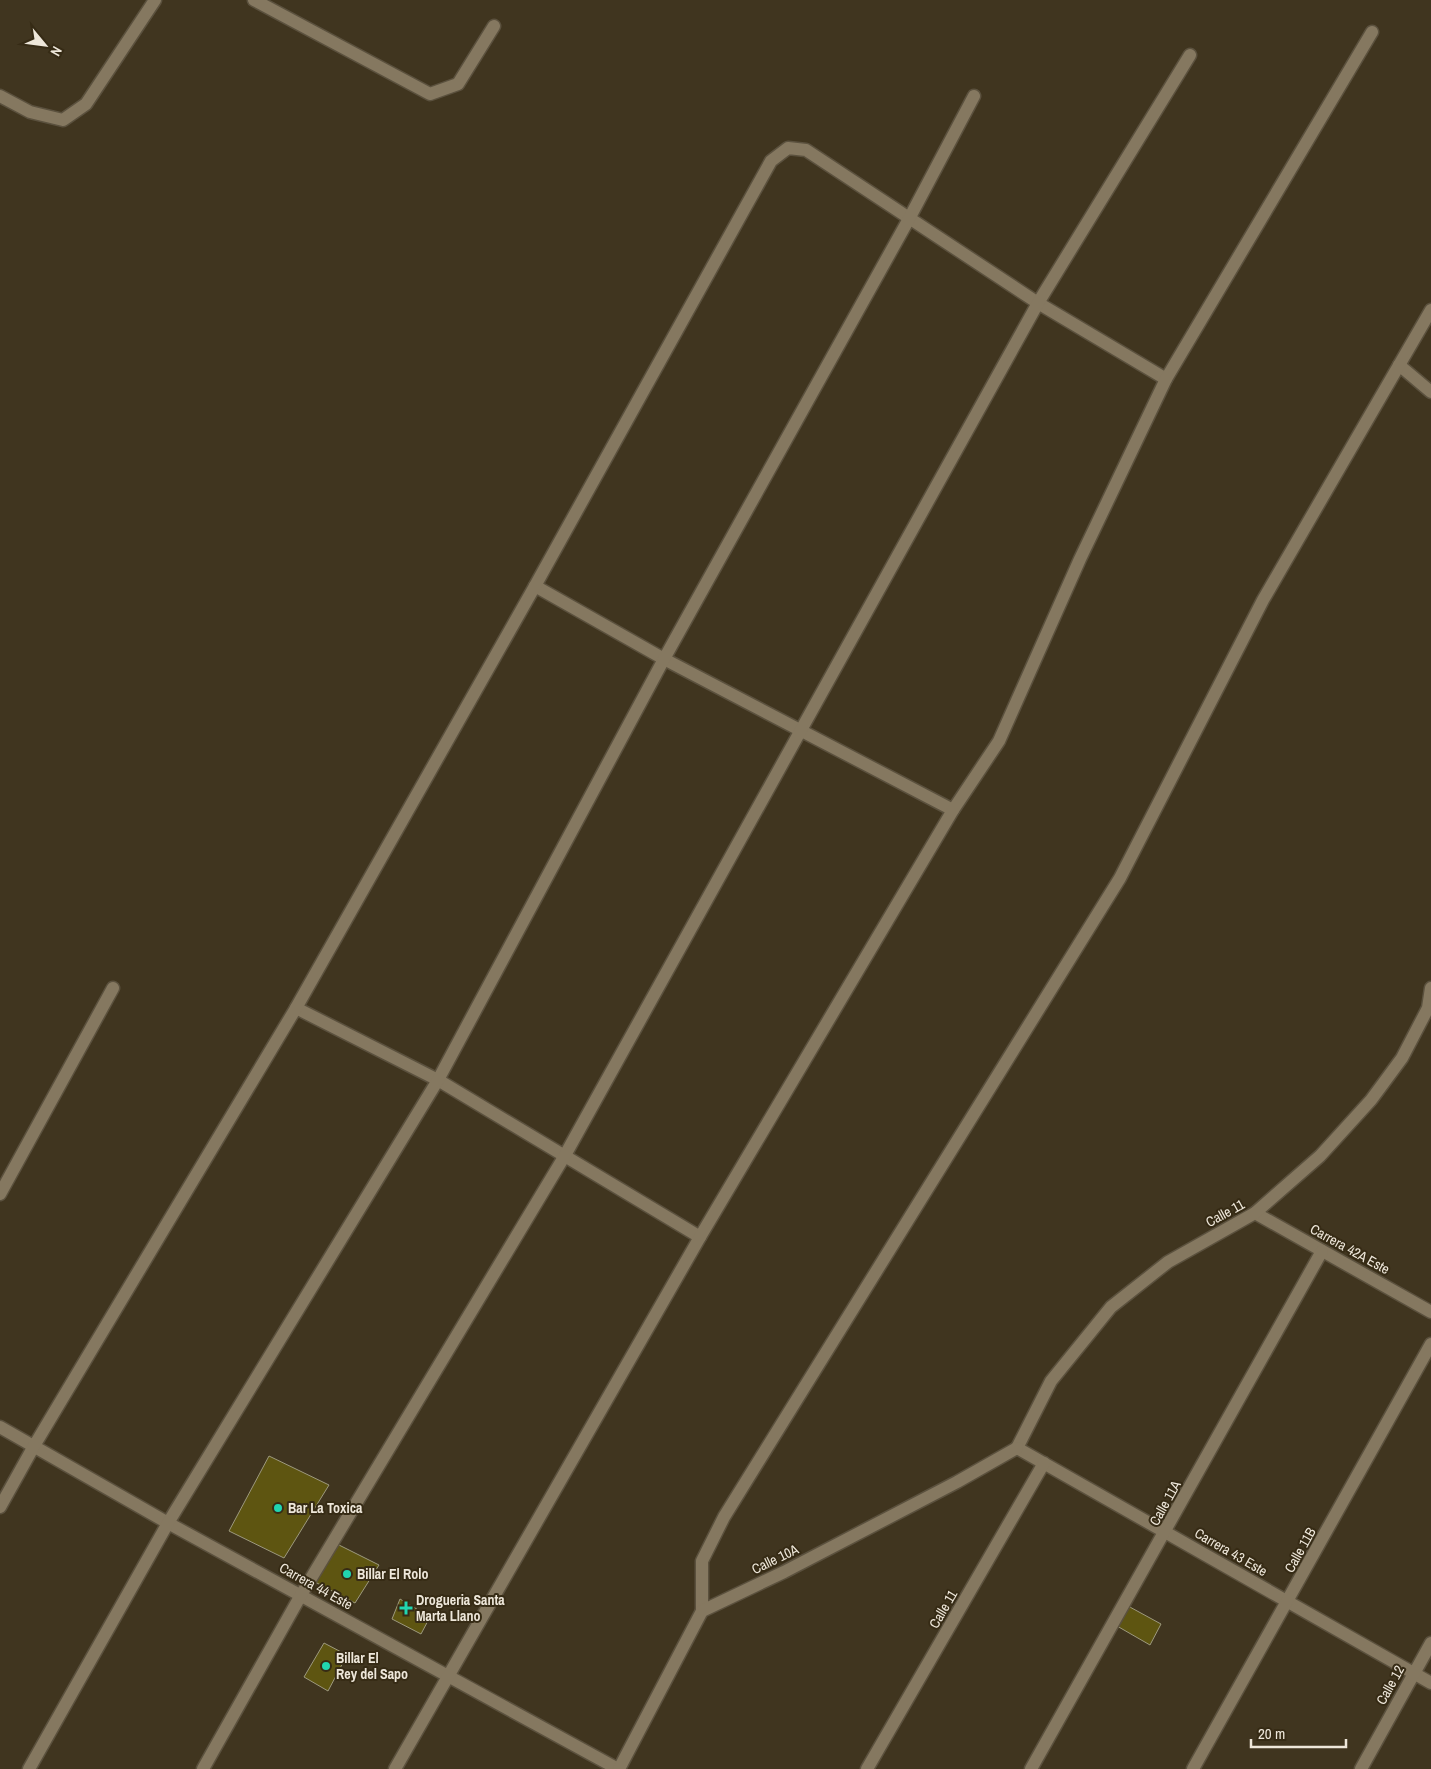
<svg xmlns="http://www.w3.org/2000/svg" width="1431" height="1769" font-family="'Archivo Narrow',sans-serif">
	<rect width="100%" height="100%" fill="#40351f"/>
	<!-- building -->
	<g fill="#5e5511" stroke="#9d997e">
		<polygon points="269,1456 329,1485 284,1558 229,1531"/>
		<polygon points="337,1544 379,1565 355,1603 315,1582"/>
		<polygon points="400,1599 430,1617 421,1634 392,1619"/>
		<polygon points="1128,1606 1161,1624 1150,1645 1117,1626"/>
		<polygon points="324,1643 347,1655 328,1691 304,1677"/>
	</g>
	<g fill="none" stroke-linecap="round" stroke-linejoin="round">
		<!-- minor casing -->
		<g stroke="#5b513e" stroke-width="15">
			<g id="minor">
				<polyline points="254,0 430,94 458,84 494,26"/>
				<polyline points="0,96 30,112 63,120 86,104 155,0"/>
				<polyline points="1399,365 1431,392"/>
				<polyline points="535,586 664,659 953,810"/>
				<polyline points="296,1008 438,1080 700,1237"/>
				<polyline points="0,1194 113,988"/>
				<polyline points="1255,1213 1431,1312"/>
				<polyline points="0,1427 168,1523 618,1769"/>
				<polyline points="1017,1448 1051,1381 1111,1307 1168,1262 1255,1213 1320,1156 1371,1100 1402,1058 1428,1008 1431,988"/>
				<polyline points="1017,1448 1431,1683"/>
				<polyline points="0,1507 34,1446 296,1008 535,586 771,161 788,148 806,150 1038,303 1166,379"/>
				<polyline points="702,1611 702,1561 724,1517 1120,878 1263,600 1431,310"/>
				<polyline points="29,1769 168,1523 438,1080 664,659 910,217 974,96"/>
				<polyline points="203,1769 301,1595 564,1157 1038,303 1190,55"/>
				<polyline points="395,1769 700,1237 953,810 999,741 1080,559 1166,379 1372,32"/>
				<polyline points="619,1769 702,1611 784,1572 957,1482 1017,1448"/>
				<polyline points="867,1769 1044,1463"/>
				<polyline points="1031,1769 1322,1251"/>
				<polyline points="1193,1769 1431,1344"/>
				<polyline points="1361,1769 1431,1643"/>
			</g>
		</g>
		<!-- minor -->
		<use href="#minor" stroke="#857860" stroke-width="12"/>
	</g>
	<!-- markers -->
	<g fill="#21d5b0" stroke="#362b15" stroke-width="2">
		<circle cx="278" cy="1508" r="5"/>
		<circle cx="347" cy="1574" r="5"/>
		<path d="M403.5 1600.5h5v5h5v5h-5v5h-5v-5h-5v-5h5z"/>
		<circle cx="326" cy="1666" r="5"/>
	</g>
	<g text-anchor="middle" stroke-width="4" stroke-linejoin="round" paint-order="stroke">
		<!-- street labels -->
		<g font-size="14" fill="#eee7da" stroke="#362b15">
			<text transform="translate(1225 1213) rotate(-29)" y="5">Calle 11</text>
			<text transform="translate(1350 1249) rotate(29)" y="5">Carrera 42A Este</text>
			<text transform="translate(1165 1503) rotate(-61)" y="5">Calle 11A</text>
			<text transform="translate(1300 1550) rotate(-61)" y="5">Calle 11B</text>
			<text transform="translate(1231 1552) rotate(30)" y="5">Carrera 43 Este</text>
			<text transform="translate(775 1559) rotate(-26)" y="5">Calle 10A</text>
			<text transform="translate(316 1586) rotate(29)" y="5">Carrera 44 Este</text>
			<text transform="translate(943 1609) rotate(-60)" y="5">Calle 11</text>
			<text transform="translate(1390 1685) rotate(-61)" y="5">Calle 12</text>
		</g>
		<!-- poi labels -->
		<g font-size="14" font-weight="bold" fill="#eee7da" stroke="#362b15" text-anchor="start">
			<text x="288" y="1513">Bar La Toxica</text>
			<text x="357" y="1579">Billar El Rolo</text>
			<text x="416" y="1605">Drogueria Santa<tspan x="416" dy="16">Marta Llano</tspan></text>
			<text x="336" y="1663">Billar El<tspan x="336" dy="16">Rey del Sapo</tspan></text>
		</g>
	</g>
	<!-- north arrow -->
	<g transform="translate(45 45) rotate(119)" stroke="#362b15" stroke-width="4" paint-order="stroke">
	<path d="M0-4L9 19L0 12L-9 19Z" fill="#eee7da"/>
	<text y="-8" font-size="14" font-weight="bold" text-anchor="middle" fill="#eee7da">N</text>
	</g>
	<!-- scale -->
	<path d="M1251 1739v8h95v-8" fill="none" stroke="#eee7da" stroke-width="2.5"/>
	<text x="1258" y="1739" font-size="15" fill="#eee7da" stroke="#362b15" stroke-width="4" paint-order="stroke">20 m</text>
</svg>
